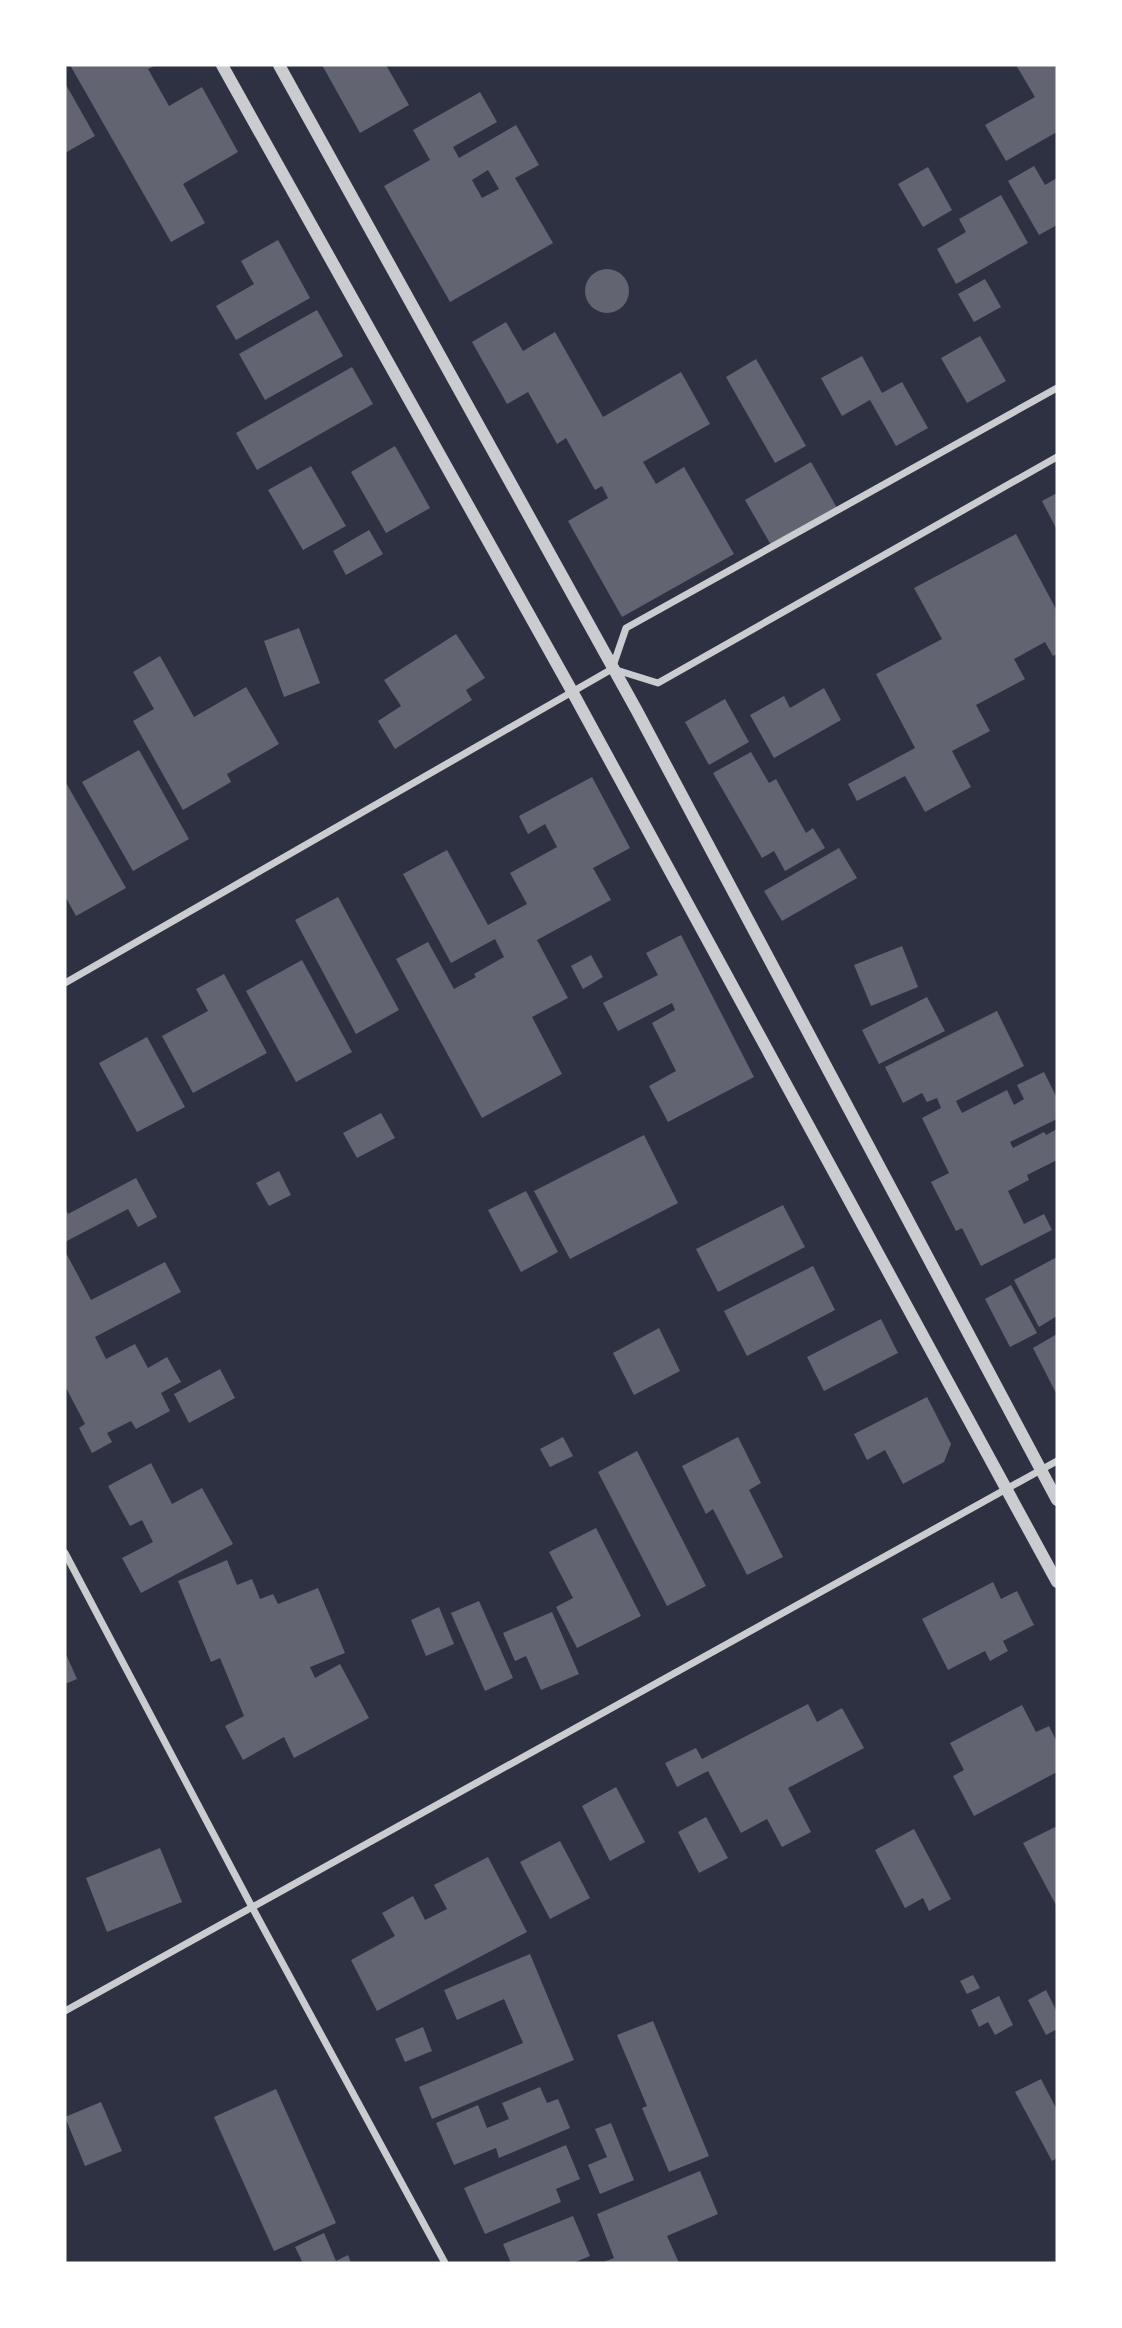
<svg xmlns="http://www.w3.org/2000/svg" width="1122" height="2328" font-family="Spectral,serif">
	<rect width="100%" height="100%" fill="#2d3142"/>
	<!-- building -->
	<g fill="#626471" fill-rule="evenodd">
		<polygon points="70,65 156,65 148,69 169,106 202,87 238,152 183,184 205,223 171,242"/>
		<polygon points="322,65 386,65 409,105 360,133"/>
		<polygon points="1016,65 1057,65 1057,132 1006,161 985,125 1035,97"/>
		<polygon points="65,83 95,136 65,153"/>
		<path d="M480,92L497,122L453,147L459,158L516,125L539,165L515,178L553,243L450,302L384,186L430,160L413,130ZM488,170L499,189L482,198L472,180Z"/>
		<polygon points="1034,166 1045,185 1057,178 1057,225 1039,235 1008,181"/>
		<polygon points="928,167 952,210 923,227 898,184"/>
		<polygon points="1001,195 1028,243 956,284 937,249 966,232 959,219"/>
		<polygon points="278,240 310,298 236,340 216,306 254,284 241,261"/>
		<circle cx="607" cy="291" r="22"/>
		<polygon points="985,279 1001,307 974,322 958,294"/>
		<polygon points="317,310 343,356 265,400 239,354"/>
		<polygon points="506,322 523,351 555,332 603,417 681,372 710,424 643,462 656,484 684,467 734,554 622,617 568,521 608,498 602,486 595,490 566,438 557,444 528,392 507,404 472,342"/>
		<polygon points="980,336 1006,381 967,403 941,358"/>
		<polygon points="862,356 882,393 902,382 928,428 896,446 870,400 842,416 821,378"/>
		<polygon points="756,359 806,446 775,463 726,377"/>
		<polygon points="352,367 373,404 257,470 236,433"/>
		<polygon points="395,446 430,508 386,533 351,472"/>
		<polygon points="811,462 837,508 771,545 745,500"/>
		<polygon points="311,466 346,526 303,550 268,490"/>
		<polygon points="1057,493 1057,530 1042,501"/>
		<polygon points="369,530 383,554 346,575 333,551"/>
		<polygon points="1016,534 1057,611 1057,654 1053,656 1045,642 1014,659 1025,679 976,705 990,731 952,751 971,787 925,812 905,776 857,801 848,784 915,748 876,674 942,639 914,588"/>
		<polygon points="299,628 320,683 284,697 264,641"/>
		<polygon points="456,634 485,678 466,690 472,700 395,749 378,721 401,706 384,680"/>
		<polygon points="160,656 194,717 246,687 279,744 227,774 231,782 183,810 133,721 154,709 133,672"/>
		<polygon points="824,688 841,720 774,758 750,715 784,696 790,708"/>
		<polygon points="725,699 749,742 709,765 685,722"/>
		<polygon points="139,750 189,839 133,871 82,782"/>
		<polygon points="751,752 769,783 776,779 806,833 813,828 825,848 785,871 774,851 762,858 713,773"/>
		<polygon points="592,777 630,848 593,868 611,900 537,940 568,998 532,1017 562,1074 482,1118 396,959 428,942 454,989 476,977 474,974 504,957 495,939 451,963 403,874 447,850 488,925 527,904 510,873 557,847 545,824 528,834 519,816"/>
		<polygon points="65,781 126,888 76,916 65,896"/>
		<polygon points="839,848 857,878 782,921 764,891"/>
		<polygon points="338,897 399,1010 356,1034 295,920"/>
		<polygon points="681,935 754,1077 668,1122 649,1086 676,1071 652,1023 675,1010 672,1003 618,1031 603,1003 658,975 646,953"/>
		<polygon points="902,946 918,987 871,1006 854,965"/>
		<polygon points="591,955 603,977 583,989 571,966"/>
		<polygon points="302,960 352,1052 296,1082 246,991"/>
		<polygon points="224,974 267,1053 193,1093 162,1036 208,1011 196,989"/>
		<polygon points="927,997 945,1031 879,1064 862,1030"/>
		<polygon points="997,1011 1024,1066 956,1101 962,1113 1007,1090 1014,1105 1024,1099 1017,1085 1044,1072 1057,1098 1057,1119 1010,1142 1013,1148 1044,1132 1046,1135 1057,1129 1057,1160 1027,1175 1029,1180 1008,1191 1024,1224 1044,1214 1052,1230 981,1266 962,1228 956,1231 931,1182 949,1173 922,1118 941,1108 937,1098 927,1102 922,1093 903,1103 885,1067"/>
		<polygon points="147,1037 185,1107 137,1132 99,1063"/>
		<polygon points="381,1113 395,1138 357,1158 343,1133"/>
		<polygon points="644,1135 678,1203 570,1259 534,1191"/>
		<polygon points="279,1171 291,1195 269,1206 256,1183"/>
		<polygon points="136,1178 157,1217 138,1227 128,1209 65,1242 65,1207 68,1214"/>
		<polygon points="526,1191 558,1252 521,1272 488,1210"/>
		<polygon points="783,1205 805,1247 718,1292 696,1249"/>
		<polygon points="65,1251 91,1300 165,1262 181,1292 95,1337 106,1359 135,1344 148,1368 167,1357 181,1382 161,1393 170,1411 136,1429 131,1421 107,1433 112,1442 92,1453 79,1428 85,1424 65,1386"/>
		<polygon points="1057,1257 1057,1316 1039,1327 1014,1280"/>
		<polygon points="813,1266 835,1310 747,1356 724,1311"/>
		<polygon points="1011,1285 1037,1333 1010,1347 985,1299"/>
		<polygon points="881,1319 898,1353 824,1391 807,1357"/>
		<polygon points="659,1328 680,1371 634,1395 613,1353"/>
		<polygon points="1057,1334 1057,1395 1033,1348"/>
		<polygon points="220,1369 235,1398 189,1423 174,1394"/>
		<polygon points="927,1397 951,1444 944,1462 903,1484 885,1450 867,1460 854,1434"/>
		<polygon points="563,1437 573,1456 550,1467 540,1449"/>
		<polygon points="738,1437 761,1483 749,1490 783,1557 747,1575 713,1509 706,1514 682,1466"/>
		<polygon points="637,1451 706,1586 667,1606 598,1472"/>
		<polygon points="151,1463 172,1504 202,1488 233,1544 141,1593 122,1558 153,1542 142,1520 130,1526 108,1486"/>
		<polygon points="596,1528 641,1616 577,1648 556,1607 573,1598 549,1552"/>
		<polygon points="227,1560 237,1585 252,1579 260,1599 273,1594 278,1604 318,1588 345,1653 310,1667 315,1678 340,1664 369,1718 294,1758 284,1737 243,1760 225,1726 244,1716 220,1658 211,1662 178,1581"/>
		<polygon points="993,1582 1001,1599 1017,1591 1034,1625 1003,1641 1008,1651 990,1661 985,1651 948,1670 922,1619"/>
		<polygon points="479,1601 513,1678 485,1691 451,1613"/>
		<polygon points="439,1607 454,1644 426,1656 411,1620"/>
		<polygon points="552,1612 579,1674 541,1690 526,1656 515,1661 503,1633"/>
		<polygon points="65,1652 77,1679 65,1684"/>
		<polygon points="808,1704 817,1722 842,1708 864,1748 788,1788 811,1832 782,1847 767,1819 741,1833 708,1771 677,1787 665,1763 696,1748 702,1759"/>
		<polygon points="1022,1705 1036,1732 1049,1726 1057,1742 1057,1772 974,1816 953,1776 964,1770 950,1743"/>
		<polygon points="616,1787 645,1842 610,1861 582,1806"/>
		<polygon points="706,1817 728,1858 699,1873 678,1832"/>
		<polygon points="1055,1827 1057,1830 1057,1907 1023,1843"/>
		<polygon points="914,1829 951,1899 929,1911 923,1898 905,1908 875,1850"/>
		<polygon points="560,1841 590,1898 550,1919 520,1862"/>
		<polygon points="160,1848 182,1902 107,1932 86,1878"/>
		<polygon points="488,1857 527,1932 377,2011 351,1960 395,1936 382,1913 413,1896 425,1920 447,1909 434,1885"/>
		<polygon points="530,1954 574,2060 432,2119 419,2087 523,2043 504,1999 457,2020 444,1990"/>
		<polygon points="973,1975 980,1988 967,1994 960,1981"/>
		<polygon points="1046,1990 1057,2012 1057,2029 1046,2035 1028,2000"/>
		<polygon points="999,1996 1013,2025 995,2035 988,2022 979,2027 971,2010"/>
		<polygon points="653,2021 709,2156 669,2172 642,2108 647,2106 617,2035"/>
		<polygon points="423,2027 432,2051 405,2062 395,2039"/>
		<polygon points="1041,2079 1057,2110 1057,2158 1052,2161 1015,2092"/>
		<polygon points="540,2087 547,2103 558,2099 570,2128 499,2158 496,2148 454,2165 436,2123 478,2105 487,2128 509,2119 502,2103"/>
		<polygon points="276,2089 336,2223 274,2251 214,2117"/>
		<polygon points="101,2102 122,2151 85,2166 65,2117"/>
		<polygon points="611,2123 634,2180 600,2194 588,2165 607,2157 595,2129"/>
		<polygon points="566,2145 580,2179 556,2189 561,2202 485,2234 464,2188"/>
		<polygon points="700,2171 718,2214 667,2236 679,2263 601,2263 614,2258 597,2214"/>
		<polygon points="573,2216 590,2256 573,2263 511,2263 503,2244"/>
		<polygon points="324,2233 336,2261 348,2255 351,2263 303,2263 295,2247"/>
	</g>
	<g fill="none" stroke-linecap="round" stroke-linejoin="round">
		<!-- minor -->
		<g stroke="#caccd0" stroke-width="7">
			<polyline points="613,669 658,683 1057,457"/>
			<polyline points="65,983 612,669 626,628 1057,388"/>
			<polyline points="65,1553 252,1907 445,2263"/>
			<polyline points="65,2011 1057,1461"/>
		</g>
		<!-- tertiary -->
		<g stroke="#caccd0" stroke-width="12">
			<polyline points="222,65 573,693 1057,1582"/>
			<polyline points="279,65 637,711 1057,1500"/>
		</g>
	</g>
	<!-- border -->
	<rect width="1122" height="2328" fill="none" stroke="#ffffff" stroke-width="133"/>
</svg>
